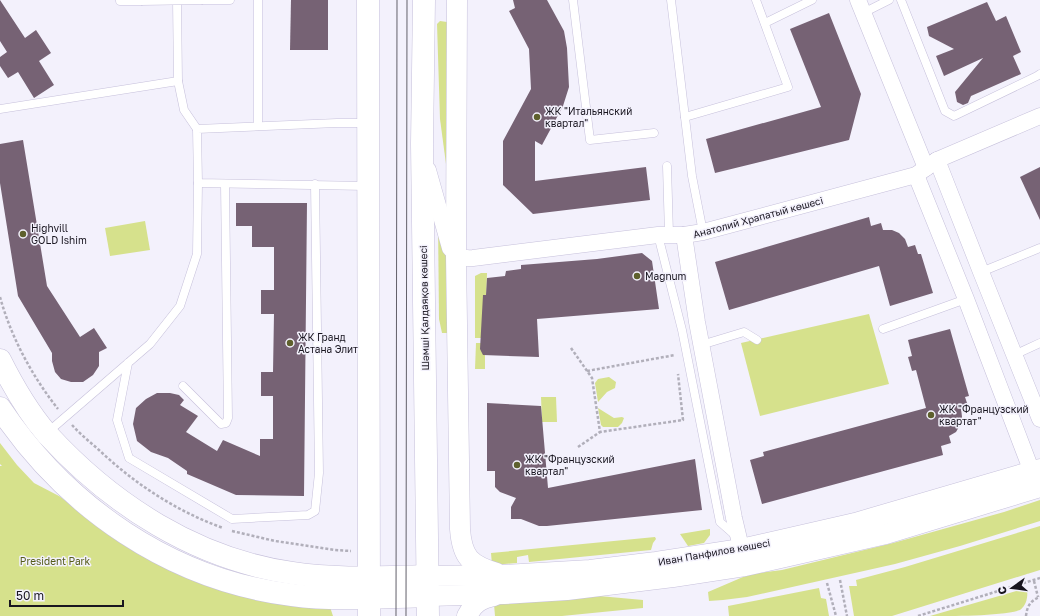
<svg xmlns="http://www.w3.org/2000/svg" width="1040" height="616" font-family="'Golos Text',sans-serif">
	<rect width="100%" height="100%" fill="#f3f1fc"/>
	<!-- green -->
	<g fill="#d6e18c">
		<polygon points="440,21 447,22 450,26 451,165 446,164 440,119 437,24"/>
		<polygon points="438,220 451,276 453,333 442,333 439,319"/>
		<polygon points="145,221 150,250 110,256 105,228"/>
		<polygon points="481,273 487,273 485,338 475,338 475,276"/>
		<polygon points="869,314 889,384 760,416 741,343"/>
		<polygon points="476,343 485,343 485,369 475,369"/>
		<polygon points="609,377 616,382 615,388 607,392 598,402 595,383 598,379"/>
		<polygon points="541,397 556,397 557,422 542,422"/>
		<polygon points="598,408 614,418 622,417 624,418 622,423 618,427 603,427 601,425"/>
		<polygon points="0,443 17,465 34,483 59,496 137,551 330,607 333,616 0,616 0,466 2,466 0,464"/>
		<polygon points="1040,500 1040,521 960,546 895,564 747,597 723,600 709,601 708,592 750,574 782,570 893,543 1004,512"/>
		<polygon points="1040,526 1040,570 892,616 854,616 849,586 857,586 856,580 905,567"/>
		<polygon points="710,529 710,535 704,543 688,546 680,534"/>
		<polygon points="655,537 656,539 653,543 651,550 529,562 528,555 517,557 517,563 492,565 491,553"/>
		<polygon points="819,588 821,598 826,599 829,616 729,616 728,606"/>
		<path d="M1027,588C1028,596 1027,605 1020,610C1003,616 951,616 930,616Z"/>
		<polygon points="599,596 643,600 643,608 562,616 495,616 494,604"/>
	</g>
	<!-- building -->
	<g fill="#766274">
		<polygon points="0,0 25,38 36,30 51,53 39,61 54,85 34,98 18,72 8,78 0,66 0,57 7,52 0,41"/>
		<polygon points="291,0 328,0 328,50 290,50"/>
		<polygon points="513,0 547,0 564,31 567,48 569,87 563,106 542,145 535,141 535,181 646,167 650,200 533,214 503,185 503,141 531,89 529,49 509,11 515,8"/>
		<polygon points="987,2 996,21 1006,16 1021,52 1013,56 1021,74 971,96 968,103 963,105 957,102 955,92 983,58 944,76 936,56 954,49 929,36 927,27"/>
		<polygon points="829,13 861,94 849,140 715,173 706,139 821,107 790,29"/>
		<polygon points="23,140 47,286 80,337 94,328 107,348 99,352 99,366 93,375 83,382 71,382 61,379 55,372 52,361 52,353 18,296 0,183 0,144"/>
		<polygon points="1040,167 1040,220 1020,177"/>
		<polygon points="236,203 307,203 304,496 236,495 187,474 187,471 168,458 151,452 137,441 133,424 136,408 146,399 157,393 170,393 179,395 184,400 180,405 198,416 186,432 217,451 223,440 260,456 260,439 273,439 273,396 261,396 261,372 273,372 274,314 261,314 261,290 274,290 274,247 252,247 252,226 236,226"/>
		<polygon points="869,217 871,226 881,223 883,230 892,230 899,233 905,239 908,247 915,245 918,254 921,254 933,293 890,306 879,266 729,310 715,262"/>
		<polygon points="642,253 652,261 659,309 537,319 539,357 483,355 480,349 483,295 486,295 487,278 505,276 506,271 521,269 521,265 597,259"/>
		<polygon points="950,329 969,396 965,397 968,406 961,408 962,417 960,425 956,432 949,436 951,443 941,446 943,455 762,504 750,460 764,456 763,452 926,408 916,370 912,371 908,357 912,356 908,340"/>
		<polygon points="487,403 541,406 548,488 695,459 702,510 547,526 539,526 521,519 511,519 511,507 516,498 500,492 495,487 495,471 487,471"/>
	</g>
	<g fill="none" stroke-linecap="round" stroke-linejoin="round">
		<!-- service casing -->
		<g stroke="#c6c0db" stroke-width="9">
			<g id="service">
				<polyline points="120,0 120,1 141,1"/>
				<polyline points="177,0 178,81 184,110 197,129"/>
				<polyline points="203,0 230,0"/>
				<polyline points="258,0 258,126"/>
				<polyline points="573,0 590,140 654,133"/>
				<polyline points="671,0 692,176 703,232"/>
				<polyline points="901,0 945,111 954,116 1037,76 1040,74"/>
				<polyline points="863,13 889,0"/>
				<polyline points="765,23 812,0"/>
				<polyline points="0,109 178,81"/>
				<polyline points="685,117 788,87 756,0"/>
				<polyline points="667,166 669,234"/>
				<polyline points="367,186 198,183 197,129 337,123 368,123"/>
				<polyline points="658,235 682,330 720,522 737,537"/>
				<polyline points="981,272 1040,248"/>
				<polyline points="883,329 966,299"/>
				<polyline points="701,345 744,332 757,340"/>
				<polyline points="1014,355 1040,343"/>
				<polyline points="128,363 117,420 129,458 232,519 308,515 315,511 319,473 315,184"/>
				<polyline points="183,386 221,424 226,423 228,418 225,184"/>
				<polyline points="48,432 150,344 180,306 197,254 198,183"/>
			</g>
		</g>
		<!-- minor casing -->
		<g stroke="#c6c0db" stroke-width="17">
			<g id="minor">
				<polyline points="858,0 926,168"/>
				<polyline points="937,160 981,272 1040,419"/>
				<path d="M428,170L450,248C457,256 462,259 473,258L658,235H684L703,232L916,175L937,160L1040,116"/>
				<polyline points="916,175 966,299 1032,472"/>
				<polyline points="684,235 697,322 734,518 744,560"/>
			</g>
		</g>
		<!-- tertiary casing -->
		<g stroke="#c6c0db" stroke-width="21">
			<g id="tertiary">
				<path d="M457,0L456,255L460,529C462,557 470,565 497,573"/>
				<polyline points="428,576 503,575 590,570 656,562 741,549 855,523 1040,469"/>
				<polyline points="428,596 504,594 567,590 673,577 745,566 886,534 1040,487"/>
				<path d="M467,616C474,603 480,599 494,596"/>
			</g>
		</g>
		<!-- secondary casing -->
		<g stroke="#c6c0db" stroke-width="23">
			<g id="secondary">
				<polyline points="368,0 369,616"/>
				<polyline points="424,0 422,144 428,616"/>
				<path d="M0,360C13,386 28,412 47,434C112,505 196,559 292,573C336,580 383,577 428,576"/>
				<path d="M0,408C67,508 171,580 292,595C336,601 383,597 428,596"/>
			</g>
		</g>
		<!-- path -->
		<g stroke="#b1afba" stroke-width="2.5" stroke-dasharray="3 2" stroke-linecap="butt">
			<path d="M0,297C11,337 32,376 58,409"/>
			<polyline points="571,348 592,378 600,432 683,420 678,374"/>
			<polyline points="587,371 675,355"/>
			<path d="M72,425C80,434 90,442 99,450C135,484 176,511 223,528"/>
			<polyline points="578,447 600,432"/>
			<polyline points="232,531 275,541 335,550 351,551"/>
			<polyline points="840,580 847,616"/>
			<polyline points="1034,581 1038,597"/>
			<polyline points="827,583 836,616"/>
			<polyline points="918,616 1040,578"/>
			<path d="M1026,616C1027,606 1031,600 1040,597"/>
		</g>
		<!-- service -->
		<use href="#service" stroke="#fff" stroke-width="8"/>
		<!-- minor -->
		<use href="#minor" stroke="#fff" stroke-width="16"/>
		<!-- tertiary -->
		<use href="#tertiary" stroke="#fff" stroke-width="20"/>
		<!-- secondary -->
		<use href="#secondary" stroke="#fff" stroke-width="22"/>
		<!-- tram -->
		<g stroke="#62606a" stroke-width="1">
			<polyline points="396,616 397,0"/>
			<polyline points="406,616 407,0"/>
		</g>
		<!-- service-bridge casing -->
		<g stroke="#c6c0db" stroke-width="9" stroke-linecap="butt">
			<polyline id="service-bridge" points="141,1 203,0"/>
		</g>
		<!-- service-bridge -->
		<use href="#service-bridge" stroke="#fff" stroke-width="8"/>
	</g>
	<!-- markers -->
	<g fill="#5e602d" stroke="#f3f1fc" stroke-width="1.5">
		<circle cx="537" cy="117" r="4"/>
		<circle cx="23" cy="234" r="4"/>
		<circle cx="637" cy="276" r="4"/>
		<circle cx="290" cy="343" r="4"/>
		<circle cx="931" cy="415" r="4"/>
		<circle cx="517" cy="465" r="4"/>
	</g>
	<g text-anchor="middle" stroke-width="3" stroke-linejoin="round" paint-order="stroke">
		<!-- poi labels -->
		<g font-size="10" fill="#191620" stroke="#f3f1fc" text-anchor="start">
			<text x="545" y="115">ЖК "Итальянский<tspan x="545" dy="12">квартал"</tspan></text>
			<text x="31" y="232">Highvill<tspan x="31" dy="12">GOLD Ishim</tspan></text>
			<text x="645" y="280">Magnum</text>
			<text x="298" y="341">ЖК Гранд<tspan x="298" dy="12">Астана Элит</tspan></text>
			<text x="939" y="413">ЖК "Французский<tspan x="939" dy="12">квартат"</tspan></text>
			<text x="525" y="463">ЖК "Французский<tspan x="525" dy="12">квартал"</tspan></text>
		</g>
		<!-- street labels -->
		<g font-size="10" fill="#191620" stroke="#f3f1fc">
			<text transform="translate(758 217) rotate(-15)" y="4">Анатолий Храпатый көшесі</text>
			<text transform="translate(424 308) rotate(-91)" y="4">Шәмші Қалдаяқов көшесі</text>
			<text transform="translate(714 552) rotate(-10)" y="4">Иван Панфилов көшесі</text>
		</g>
		<!-- park labels -->
		<g font-size="10" fill="#555c19" stroke="#f3f1fc">
			<text x="55" y="565">President Park</text>
		</g>
	</g>
	<!-- north arrow -->
	<g transform="translate(1012 588) rotate(256)" stroke="#f3f1fc" stroke-width="3" paint-order="stroke">
	<path d="M0-3L7 15L0 10L-7 15Z" fill="#191620"/>
	<text y="-6" font-size="11" font-weight="bold" text-anchor="middle" fill="#191620">С</text>
	</g>
	<!-- scale -->
	<path d="M10 600v6h113v-6" fill="none" stroke="#191620" stroke-width="2"/>
	<text x="16" y="600" font-size="12" fill="#191620" stroke="#f3f1fc" stroke-width="3" paint-order="stroke">50 m</text>
</svg>
